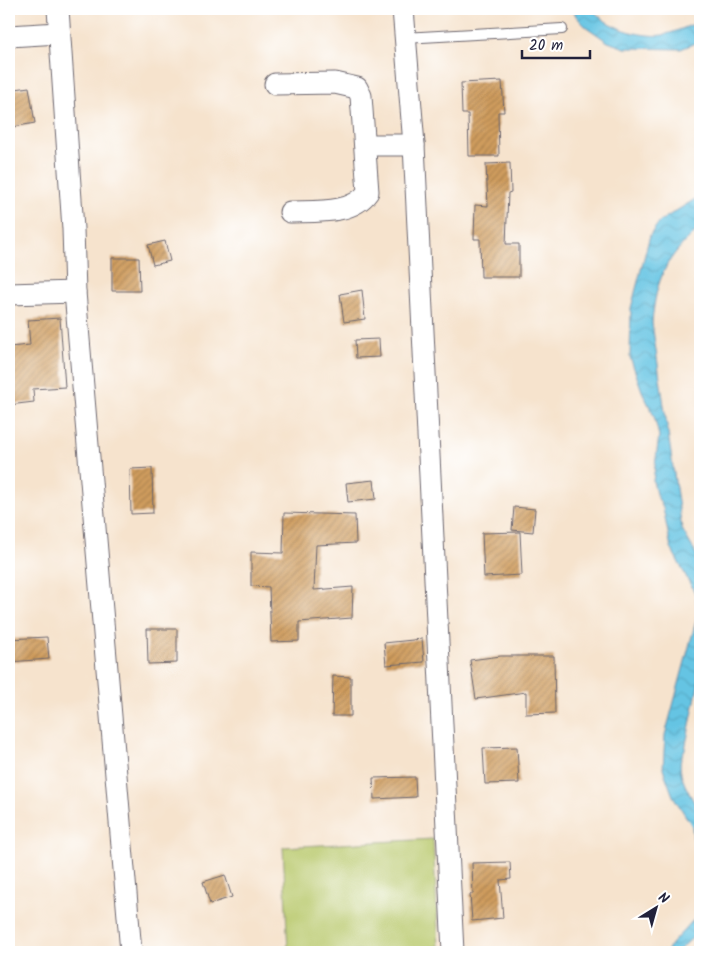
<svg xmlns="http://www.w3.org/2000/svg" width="709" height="961" font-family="Kalam,sans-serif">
	<defs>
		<pattern id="water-waves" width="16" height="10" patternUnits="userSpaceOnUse" patternTransform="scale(1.25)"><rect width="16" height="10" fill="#65c4e3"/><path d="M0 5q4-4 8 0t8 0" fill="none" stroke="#57a8c4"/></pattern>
		<pattern id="building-hatch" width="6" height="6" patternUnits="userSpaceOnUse" patternTransform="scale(1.25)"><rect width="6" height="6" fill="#cf9c5d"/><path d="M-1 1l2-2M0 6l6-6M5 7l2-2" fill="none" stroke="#a87f4e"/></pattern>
	</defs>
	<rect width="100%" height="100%" fill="#fff"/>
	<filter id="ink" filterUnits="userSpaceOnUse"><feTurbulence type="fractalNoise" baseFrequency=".02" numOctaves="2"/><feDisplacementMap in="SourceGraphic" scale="10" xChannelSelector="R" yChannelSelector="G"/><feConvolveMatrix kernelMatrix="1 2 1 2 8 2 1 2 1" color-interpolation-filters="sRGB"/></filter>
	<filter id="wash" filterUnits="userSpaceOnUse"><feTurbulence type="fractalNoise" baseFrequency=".0096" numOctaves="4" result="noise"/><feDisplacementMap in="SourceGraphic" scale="20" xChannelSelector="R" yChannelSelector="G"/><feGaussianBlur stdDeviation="1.12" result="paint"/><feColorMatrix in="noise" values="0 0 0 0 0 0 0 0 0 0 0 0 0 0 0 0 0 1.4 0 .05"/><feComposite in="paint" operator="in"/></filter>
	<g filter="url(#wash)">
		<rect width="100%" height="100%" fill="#f6e3cd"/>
		<!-- grass -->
		<polygon fill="#b8c86b" stroke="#6d7553" points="433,839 439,947 346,952 288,952 283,847"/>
		<!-- water -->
		<g fill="url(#water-waves)" stroke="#44738f">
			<path d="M573,9H593C604,27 642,38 663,35C676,32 687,26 700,22V41L681,49L625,48L608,42L585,26L576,16Z"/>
			<path d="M700,196V228C666,257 656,278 652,323L682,529L700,561V677L685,749C671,772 691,792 699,813C703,822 700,838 700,848L693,838L692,826L673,796L663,769L665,735L697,617L696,595L671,548L663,508L656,494L653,481L659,436L654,416L642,391L630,357L631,308L650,235L660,221Z"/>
			<polygon points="700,913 700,931 677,952 667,952 671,944"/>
		</g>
		<g id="blocks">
			<!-- building -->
			<g fill="url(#building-hatch)">
				<polygon points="502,81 504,112 498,112 499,156 469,156 468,114 462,114 461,83"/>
				<polygon points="29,87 35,123 13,127 9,90"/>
				<polygon points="510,163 511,192 508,193 506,244 519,244 519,277 481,277 480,239 474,239 475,205 488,206 486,164"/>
				<polygon points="165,241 170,261 153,265 148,245"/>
				<polygon points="112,258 139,258 140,291 112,291"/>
				<polygon points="362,290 365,319 344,322 340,294"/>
				<polygon points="60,318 65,387 33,389 34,402 9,405 9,347 30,345 28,320"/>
				<polygon points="379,339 380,357 356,358 355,340"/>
				<polygon points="152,468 153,513 131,514 130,469"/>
				<polygon points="374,480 376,499 348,502 346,483"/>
				<polygon points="514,507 535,509 533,532 512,530"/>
				<polygon points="284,513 355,515 356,543 316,545 314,590 353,587 352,618 299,622 299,641 271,642 269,587 251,586 251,552 283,553"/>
				<polygon points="520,532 522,575 484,577 482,533"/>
				<polygon points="147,629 177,629 177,663 148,664"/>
				<polygon points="47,637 49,659 9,662 9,639"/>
				<polygon points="422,639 424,662 386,665 384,643"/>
				<polygon points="501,656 554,656 555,713 526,714 526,692 476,699 470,660"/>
				<polygon points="333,676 351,677 351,716 332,716"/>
				<polygon points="517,747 519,783 485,784 483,748"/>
				<polygon points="415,777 416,797 374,799 373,778"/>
				<polygon points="510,862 511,879 500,880 503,918 472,921 470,894 473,894 472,863"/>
				<polygon points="225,875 232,897 210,904 203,882"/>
			</g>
		</g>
	</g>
	<g filter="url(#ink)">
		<use href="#blocks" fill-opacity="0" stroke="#6c666e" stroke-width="1"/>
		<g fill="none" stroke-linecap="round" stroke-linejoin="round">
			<!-- lane casing -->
			<g stroke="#6c666e" stroke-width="12">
				<polyline id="lane" points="404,38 562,29"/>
			</g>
			<!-- street casing -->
			<g stroke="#6c666e" stroke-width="23">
				<g id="street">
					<polyline points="58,9 73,229 75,292 131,952"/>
					<polyline points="403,9 414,145 453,952"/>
					<polyline points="9,36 59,33"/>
					<path d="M275,84L335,83L357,88L361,96L368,192C352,215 315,211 290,212"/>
					<polyline points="365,145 414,145"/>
					<polyline points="9,294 75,292"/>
				</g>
			</g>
			<!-- lane -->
			<use href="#lane" stroke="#fff" stroke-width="10"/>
			<!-- street -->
			<use href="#street" stroke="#fff" stroke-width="21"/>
		</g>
	</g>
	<!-- margin -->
	<rect width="709" height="961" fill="none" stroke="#fff" stroke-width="30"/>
	<!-- north arrow -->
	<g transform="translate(656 908) rotate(37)" stroke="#ffffff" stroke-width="4" paint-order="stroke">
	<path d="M0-4L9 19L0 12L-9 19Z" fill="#22223b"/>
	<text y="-8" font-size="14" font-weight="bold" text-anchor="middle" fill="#22223b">N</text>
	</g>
	<!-- scale -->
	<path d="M522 50v8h68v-8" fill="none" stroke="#22223b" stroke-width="2.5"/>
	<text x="529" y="50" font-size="15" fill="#22223b" stroke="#ffffff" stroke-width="4" paint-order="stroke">20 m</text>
</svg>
